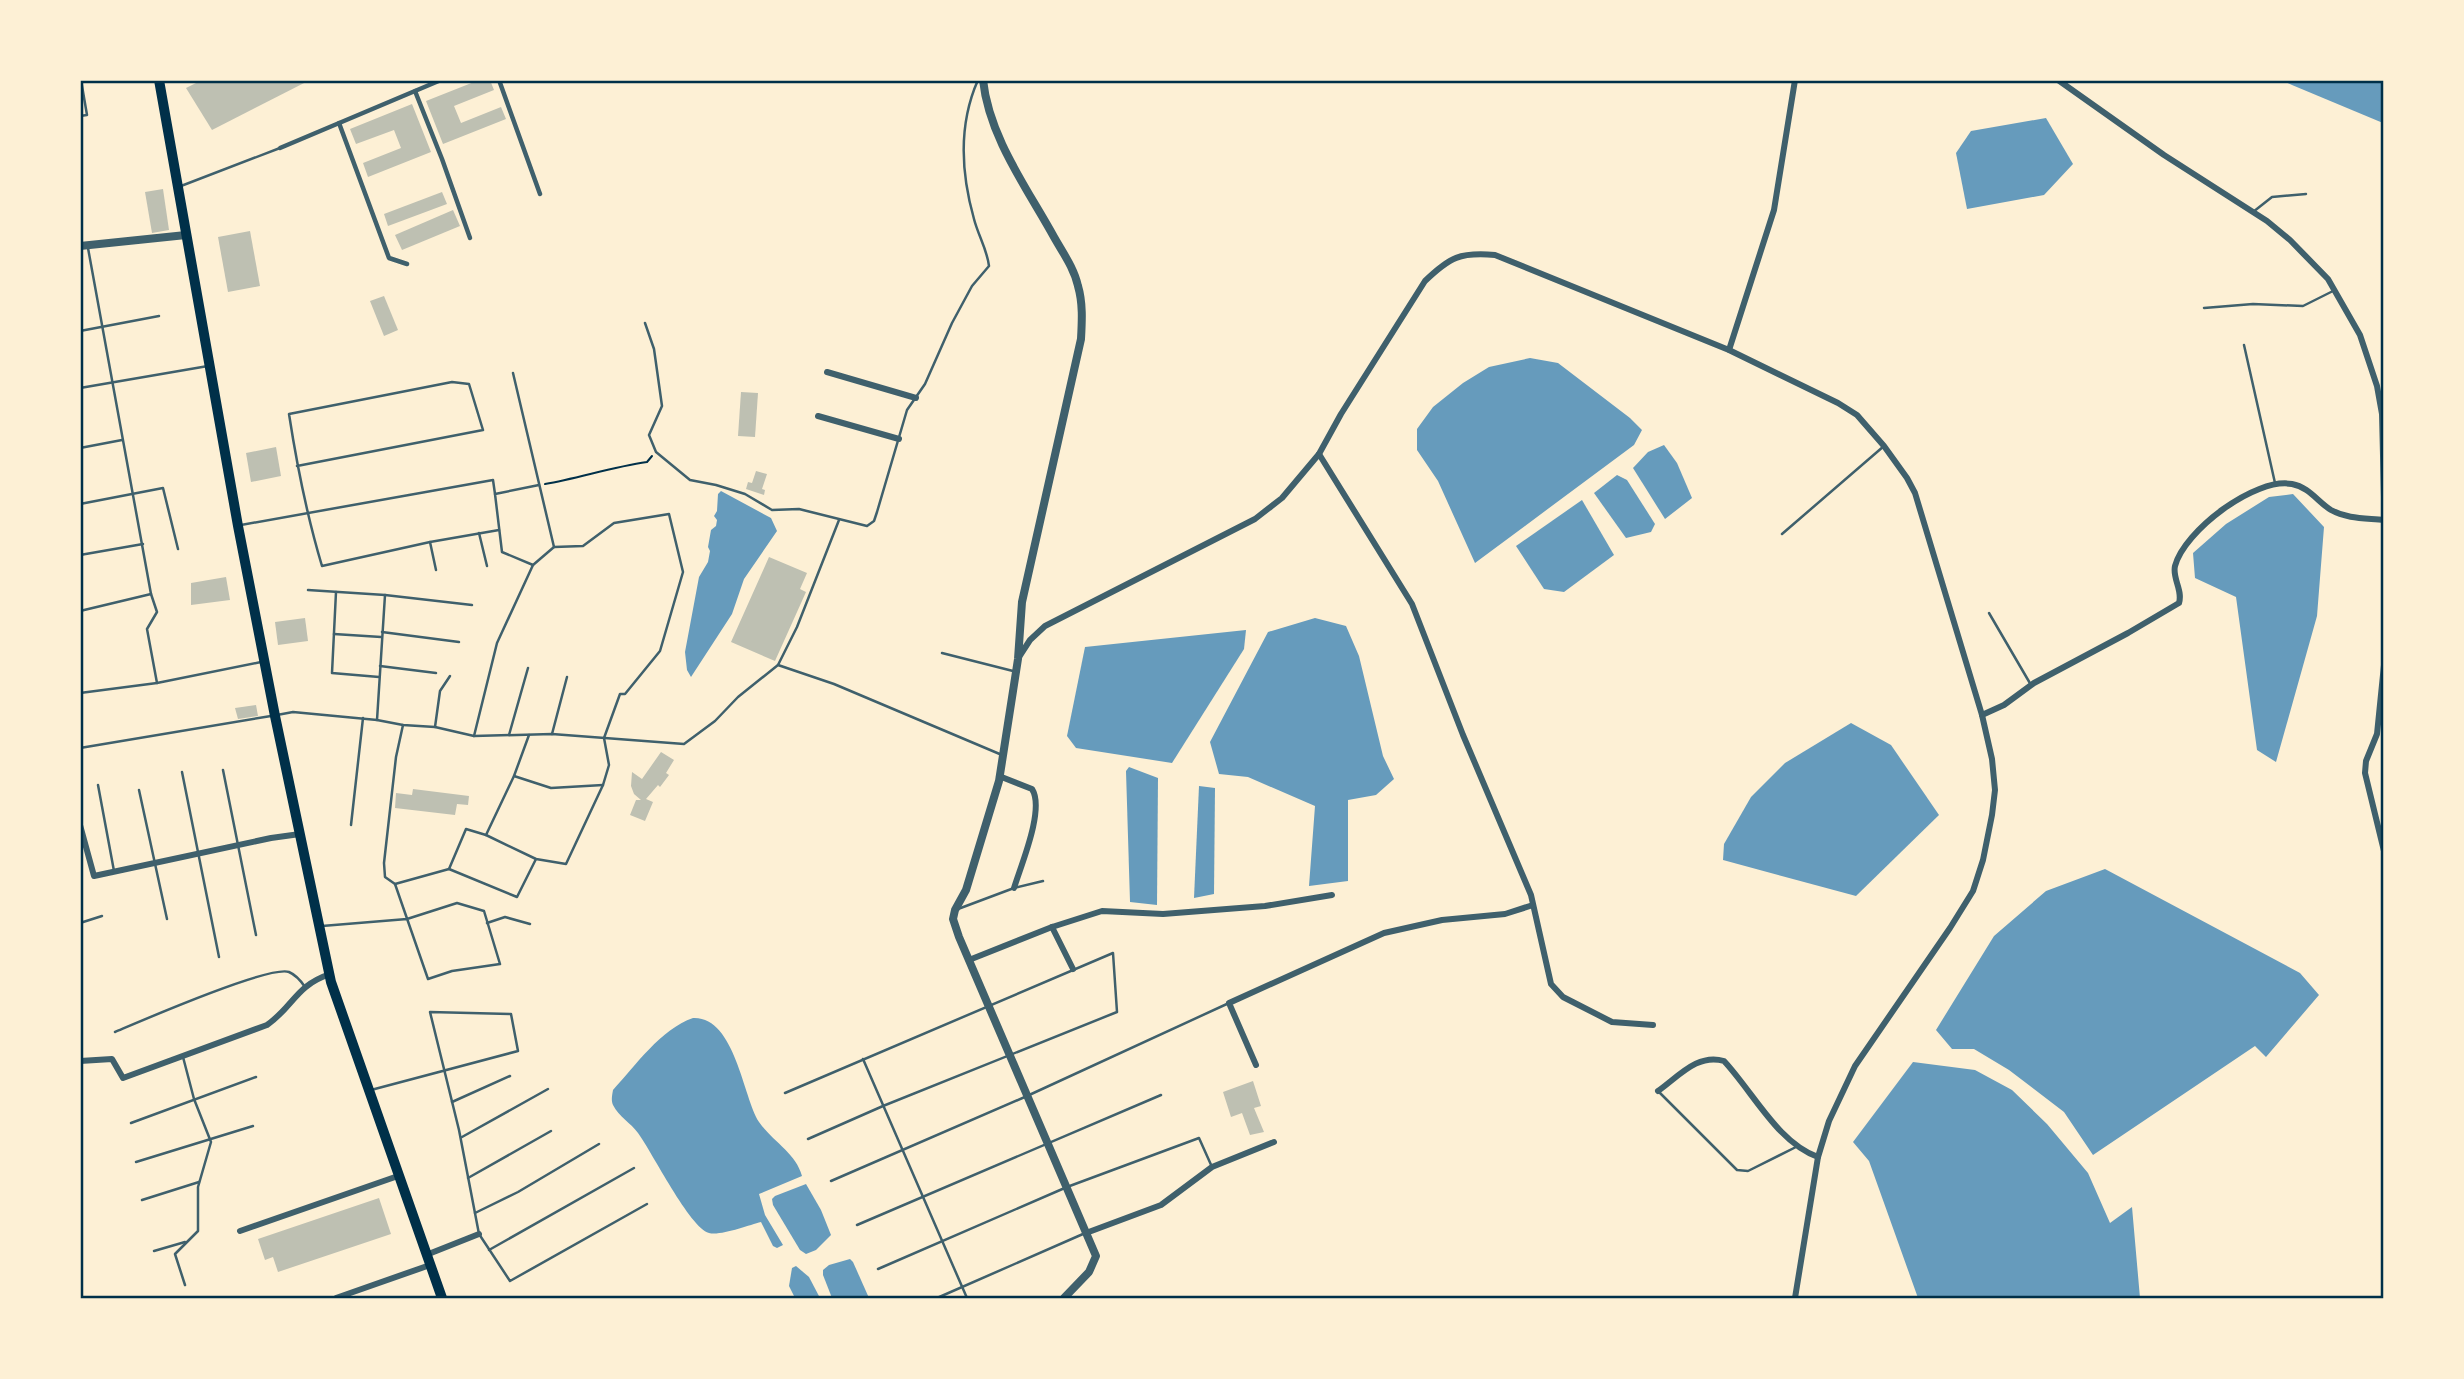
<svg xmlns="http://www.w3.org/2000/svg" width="2464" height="1379" font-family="Spectral,serif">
	<rect width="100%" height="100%" fill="#fdf0d5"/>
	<!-- water -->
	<g fill="#669bbc">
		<polygon points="2283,81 2383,81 2383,123 2292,85"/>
		<polygon points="2046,118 2073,164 2044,195 1967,209 1956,153 1971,131"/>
		<polygon points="1530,358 1558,363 1630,418 1642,430 1634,445 1475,563 1438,481 1417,450 1417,429 1433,407 1463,383 1489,367"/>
		<polygon points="1664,445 1677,463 1692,498 1665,519 1633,468 1648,452"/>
		<polygon points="1617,475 1627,480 1655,524 1651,532 1626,538 1594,493"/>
		<polygon points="721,491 771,518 777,531 744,579 732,614 691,677 687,670 685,652 699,577 708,562 710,551 708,547 711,530 716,526 717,520 714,516 717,511 718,494"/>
		<polygon points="2293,494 2324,527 2317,616 2276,762 2257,750 2236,597 2195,578 2193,553 2226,524 2269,497"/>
		<polygon points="1582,500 1614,555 1564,592 1544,589 1516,546"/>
		<polygon points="1315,618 1346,626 1359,656 1383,756 1394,779 1376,795 1348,800 1348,881 1309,886 1315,806 1248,777 1219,774 1210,742 1268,632"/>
		<polygon points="1246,630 1244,649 1172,763 1076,748 1067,736 1085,647"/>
		<polygon points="1851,723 1891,745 1939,815 1856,896 1723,860 1724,844 1751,797 1785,763"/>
		<polygon points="1129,767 1158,778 1157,905 1130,902 1126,771"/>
		<polygon points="1199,786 1215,788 1214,894 1194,898"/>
		<polygon points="2105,869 2300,973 2319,995 2266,1057 2255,1046 2093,1155 2064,1112 2009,1070 1974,1049 1952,1049 1936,1030 1994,936 2046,891"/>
		<path d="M693,1018C735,1016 743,1097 759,1122C772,1141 796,1153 802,1176L759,1194L765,1215L783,1245L777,1248L773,1246L761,1222C749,1225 721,1236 709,1233C690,1228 652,1152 638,1133C631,1123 619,1117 613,1105C611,1100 612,1096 613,1090C635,1066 661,1029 693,1018Z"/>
		<polygon points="1913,1062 1975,1070 2012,1090 2047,1124 2088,1173 2110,1223 2132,1207 2140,1298 1918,1298 1869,1161 1853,1142"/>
		<polygon points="806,1184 821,1210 831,1235 816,1250 806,1254 800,1250 773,1205 772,1199 775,1196"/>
		<polygon points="850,1259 853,1262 869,1298 832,1298 823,1275 823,1270 829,1265"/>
		<polygon points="796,1266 809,1277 820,1298 795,1298 789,1286 792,1268"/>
	</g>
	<!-- building -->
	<g fill="#bec0b2">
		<polygon points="202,80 310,80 212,130 186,88"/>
		<polygon points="479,80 490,80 494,90 454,106 461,123 501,107 506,119 443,144 426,101"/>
		<polygon points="412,104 431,152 368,177 363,163 401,148 394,130 356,144 350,129"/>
		<polygon points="163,189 169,230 152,233 145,192"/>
		<polygon points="442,192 447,204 388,226 384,214"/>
		<polygon points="453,210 460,226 402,250 395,235"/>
		<polygon points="250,231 260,286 228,292 218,237"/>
		<polygon points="384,296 398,330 384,336 370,301"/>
		<polygon points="741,392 758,393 755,437 738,436"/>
		<polygon points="276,447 281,476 251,482 246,453"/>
		<polygon points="756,471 767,474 762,489 765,490 764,495 746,489 748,482 752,483"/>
		<polygon points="769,557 807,573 800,589 806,592 775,661 731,642"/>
		<polygon points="226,577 230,600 191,605 191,583"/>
		<polygon points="305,618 308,641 278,645 275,622"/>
		<polygon points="256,705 258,716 238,719 235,708"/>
		<polygon points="661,752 674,760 666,773 669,775 660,787 658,785 646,799 653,802 645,821 630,815 636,800 641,800 634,794 631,786 632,772 642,779"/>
		<polygon points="413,789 469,796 468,805 457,804 455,815 395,808 396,793 412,795"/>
		<polygon points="1253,1081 1261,1106 1254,1108 1264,1132 1250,1135 1242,1113 1231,1117 1223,1092"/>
		<polygon points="379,1198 391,1234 278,1272 273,1257 265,1260 258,1239"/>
	</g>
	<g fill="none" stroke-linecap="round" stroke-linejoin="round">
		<!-- path -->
		<path stroke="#003049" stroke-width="2" d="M545,484C579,478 612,467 647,462L652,456"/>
		<!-- service -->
		<g stroke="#3f606c" stroke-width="2.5">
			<polyline points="80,116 87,115 81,80"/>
			<polyline points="181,186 280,148"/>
			<polyline points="2253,212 2272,197 2306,194"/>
			<polyline points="88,248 151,594 157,612 147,629 157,683"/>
			<polyline points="2204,308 2253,304 2303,306 2333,291"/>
			<path d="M645,323L654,349L662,406L649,435L656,452L690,480L716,485L745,494L772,510L799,509L867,526L874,521L877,512L907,410L925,384L952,323L972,286L989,266C987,249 978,235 974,219C961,173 958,125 978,80"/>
			<polyline points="80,331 159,316"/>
			<polyline points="2244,345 2275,483"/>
			<polyline points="513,373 554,547"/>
			<polyline points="80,388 208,366"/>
			<polyline points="80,448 122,440"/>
			<path d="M297,466L483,430L469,384L452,382L289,414C297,466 307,516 322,566L430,542L499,530"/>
			<polyline points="80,504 163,488 178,549"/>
			<polyline points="241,525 493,480 495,494"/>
			<polyline points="479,533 487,566"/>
			<polyline points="1782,534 1884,446"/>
			<polyline points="430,542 436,570"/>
			<polyline points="80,555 143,544"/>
			<polyline points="533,565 502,552 495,494 539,485"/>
			<polyline points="308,590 385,595 472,605"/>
			<polyline points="336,592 332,673 379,677"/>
			<polyline points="80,611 151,594"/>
			<polyline points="1989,613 2031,685"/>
			<polyline points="382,632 459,642"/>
			<polyline points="334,634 381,637"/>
			<polyline points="942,653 1013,671"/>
			<polyline points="778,665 834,684 1002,755"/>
			<polyline points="380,666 436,673"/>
			<polyline points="80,693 157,683 261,662"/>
			<polyline points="277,715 293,712 377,720 403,725 435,727 474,736 552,734 684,744 715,721 738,697 778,665 797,627 839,520"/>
			<polyline points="377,720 385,595"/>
			<polyline points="435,727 440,691 450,676"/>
			<polyline points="552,734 567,677"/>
			<polyline points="509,735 528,668"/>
			<polyline points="474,736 497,643 533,565 554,547 583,546 614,523 669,514 683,572 660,651 625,694 620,694 604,738 609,765 603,785 566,864 536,859 486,835"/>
			<polyline points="80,748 271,716"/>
			<polyline points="223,770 256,935"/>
			<polyline points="182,772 219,957"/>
			<polyline points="514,776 551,788 603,785"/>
			<polyline points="98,785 114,871"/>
			<polyline points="139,790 167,919"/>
			<polyline points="351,825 363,718"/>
			<polyline points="449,869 466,829 486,835 514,776 529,735"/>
			<polyline points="395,884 449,869 517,897 536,859"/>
			<polyline points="958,909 1014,888 1043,881"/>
			<polyline points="80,923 102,916"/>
			<polyline points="487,923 505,917 530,924"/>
			<polyline points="322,926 407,919 457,903 484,911 500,964 452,971 428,979 395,884 385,877 384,863 396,757 403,725"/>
			<path d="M115,1032C141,1021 269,965 289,972C296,975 301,981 305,987"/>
			<polyline points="183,1057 194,1099 211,1142 198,1187 198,1231 175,1254 185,1285"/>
			<polyline points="863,1059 967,1298"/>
			<polyline points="371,1090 518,1051 511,1014 430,1012 459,1130 479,1234 510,1281 647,1204"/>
			<polyline points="1658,1091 1737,1170 1748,1171 1796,1147"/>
			<polyline points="785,1093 1113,953 1117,1012 883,1106 808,1139"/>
			<polyline points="452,1102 510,1076"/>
			<polyline points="131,1123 256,1077"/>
			<polyline points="462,1137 548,1089"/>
			<polyline points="136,1162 253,1126"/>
			<polyline points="468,1178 551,1131"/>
			<polyline points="831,1181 1027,1096 1229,1003"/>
			<polyline points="142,1200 199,1182"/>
			<polyline points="475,1213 518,1192 599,1144"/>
			<polyline points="857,1225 1161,1095"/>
			<polyline points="489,1250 634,1168"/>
			<polyline points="154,1251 185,1242"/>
			<polyline points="878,1269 1067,1187 1199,1138 1212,1167"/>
			<polyline points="937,1298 1083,1234"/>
		</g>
		<!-- pedestrian -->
		<g stroke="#3f606c" stroke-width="4.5">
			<polyline points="499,80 540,194"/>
			<polyline points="415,91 442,159 470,238"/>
			<polyline points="339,123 389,258 407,264"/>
			<polyline points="280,148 441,80"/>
		</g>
		<!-- minor -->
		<g stroke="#3f606c" stroke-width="6">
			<polyline points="2058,80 2164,155 2267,221 2290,240 2328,279 2360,335 2377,386 2382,414 2384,497"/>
			<polyline points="1729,350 1774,210 1795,80"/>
			<polyline points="827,372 916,398"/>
			<polyline points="818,416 899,439"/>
			<polyline points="1319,454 1412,604 1463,735 1531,895 1551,984 1563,997 1612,1022 1653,1025"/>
			<path d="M1019,657L1030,640L1045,626L1255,519L1282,498L1319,454L1341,414L1425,281C1450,257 1460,252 1495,255L1729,350L1838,403L1857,415L1884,446L1907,478L1915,493L1982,715L1992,759L1995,790L1992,815L1983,860L1973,891L1950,928L1855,1066L1829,1121L1818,1157L1795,1298"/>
			<polyline points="2384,665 2377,734 2366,761 2365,773 2384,851"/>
			<path d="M1982,715L2004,705L2034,683L2128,633L2179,603C2183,590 2172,578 2175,566C2184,531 2255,477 2292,484C2309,487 2318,502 2331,510C2347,519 2366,518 2384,520"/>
			<path d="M999,776L1032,789C1045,809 1021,865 1014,888"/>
			<polyline points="80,825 94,876 271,838 300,834"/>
			<polyline points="1052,927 1073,969"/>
			<polyline points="969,960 1052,927 1102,911 1163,914 1265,906 1332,895"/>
			<path d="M80,1061L112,1059L123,1078L267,1025C294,1006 295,986 330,974"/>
			<polyline points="1256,1065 1229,1003 1384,933 1442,920 1505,914 1533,905"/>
			<path d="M1658,1091C1679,1076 1698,1053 1724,1061C1753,1092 1778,1143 1818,1157"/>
			<polyline points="240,1231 398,1176"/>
			<polyline points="1086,1233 1161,1205 1212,1167 1274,1142"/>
			<polyline points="426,1255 479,1234"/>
			<polyline points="336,1298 430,1265"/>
		</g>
		<!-- tertiary -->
		<g stroke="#3f606c" stroke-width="8">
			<path d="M983,80C989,137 1027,188 1054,237C1063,253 1074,268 1078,286C1083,303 1082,321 1081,339L1022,602L1018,659L999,781L966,890L955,910L953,919L959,937L1096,1256L1089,1272L1064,1298"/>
			<polyline points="80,246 186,235"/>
		</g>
		<!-- primary -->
		<polyline stroke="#003049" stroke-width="10" points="159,80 238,526 275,716 331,982 442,1298"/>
	</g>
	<!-- border -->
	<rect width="2464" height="1379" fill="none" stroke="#fdf0d5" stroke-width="164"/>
	<rect x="82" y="82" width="2300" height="1215" fill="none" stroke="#003049" stroke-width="2.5"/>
</svg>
